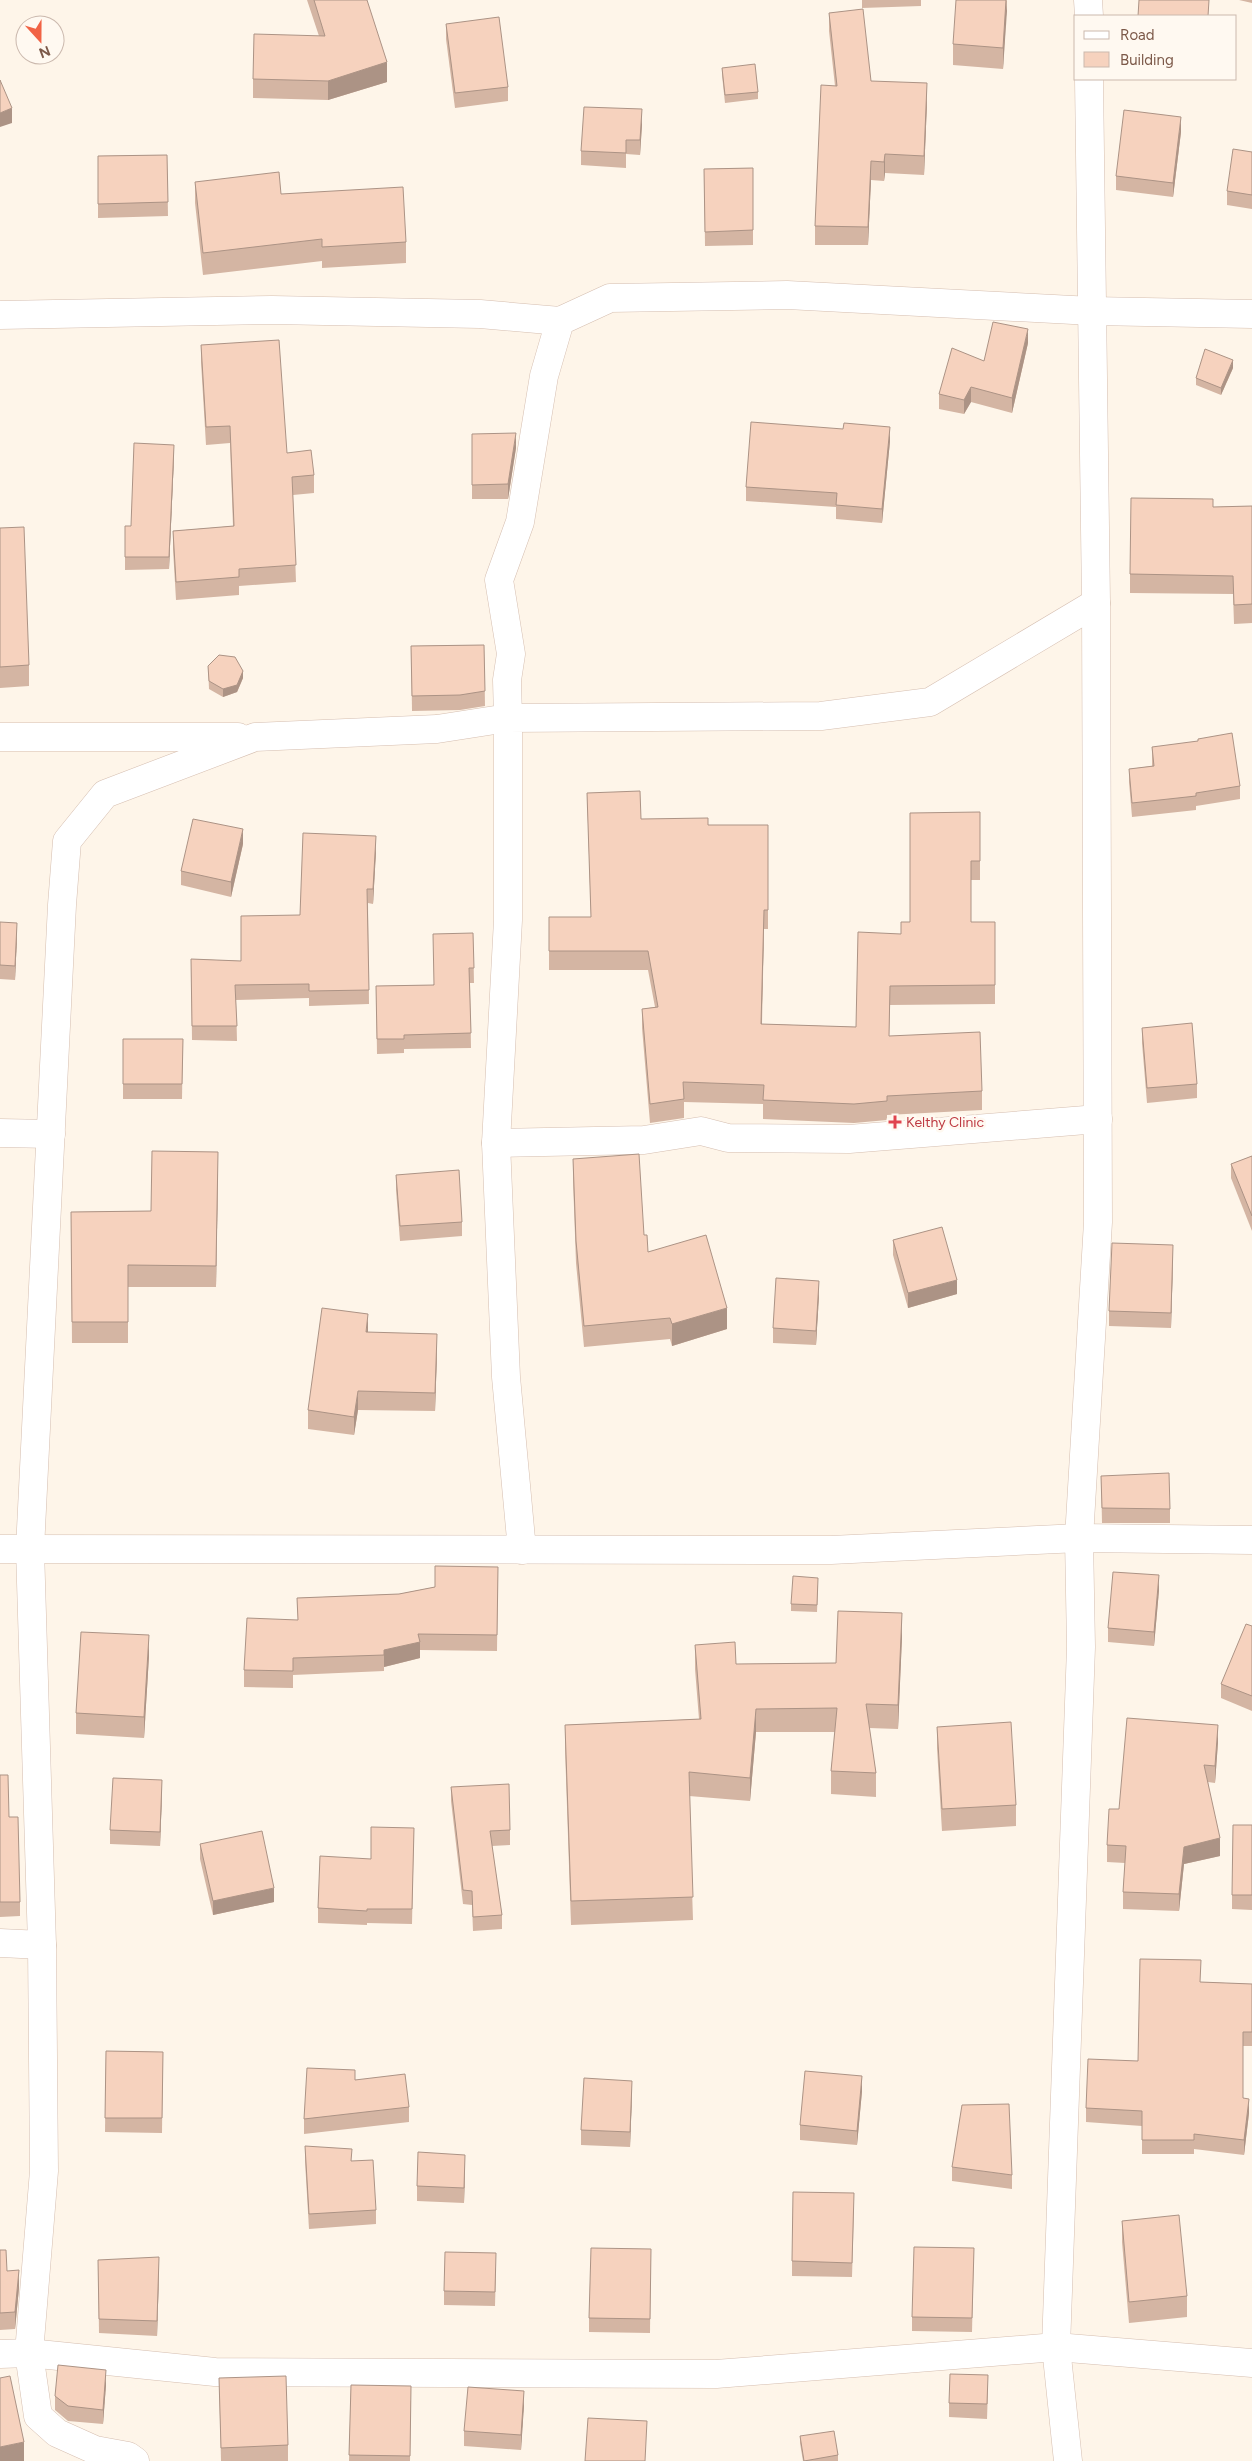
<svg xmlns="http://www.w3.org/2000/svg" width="1252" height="2461" font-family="Figtree,sans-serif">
	<rect width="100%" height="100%" fill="#fef5e9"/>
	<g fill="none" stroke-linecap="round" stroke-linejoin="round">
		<!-- minor casing -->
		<g stroke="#d5beb0" stroke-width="29">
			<g id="minor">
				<polyline points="1088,0 1089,16"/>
				<polyline points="0,315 272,310 480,314 560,321"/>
				<polyline points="0,737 238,737"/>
				<polyline points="0,1133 51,1134"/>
				<polyline points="496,1143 644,1140 701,1131 728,1138 849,1139 1098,1119"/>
				<polyline points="0,1549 831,1550 1079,1538 1252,1540"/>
				<polyline points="522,1550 506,1377 496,1143 508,920 508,718 821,716 930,702 1096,603"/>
				<polyline points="0,1943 42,1945"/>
				<polyline points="0,2354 29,2353 215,2372 716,2374 1056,2347 1252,2363"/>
				<polyline points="135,2461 128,2456 95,2450 57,2433 38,2416 29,2353 44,2171 42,1945 30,1549 62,905 67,841 105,794 255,737 437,729 508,718 507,680 511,654 499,580 520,522 544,376 560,321 610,298 787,295 1092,311 1252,314"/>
				<polyline points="1068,2461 1056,2347 1081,1647 1079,1538 1098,1222 1096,603 1089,79"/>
			</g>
		</g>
		<!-- minor -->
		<use href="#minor" stroke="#fff" stroke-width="28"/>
	</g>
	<!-- wall -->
	<g fill="#d4b5a3">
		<polygon points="307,0 367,0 387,82 328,100 253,98 253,79 319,36"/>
		<polygon points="862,0 921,0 921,6 862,8"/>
		<polygon points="1007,0 1003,69 953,65 953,44"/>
		<polygon points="1239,0 1252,0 1252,3"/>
		<polygon points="829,13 871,81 927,102 924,175 885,173 884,181 871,180 868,245 815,245 815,226 835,86 829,31"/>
		<polygon points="446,24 508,87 508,101 455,108 446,39"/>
		<polygon points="722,68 758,92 758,99 725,103 722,75"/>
		<polygon points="642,124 640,155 626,154 626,168 581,165 581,151"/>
		<polygon points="1181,132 1173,197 1116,190 1116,176"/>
		<polygon points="1252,152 1252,209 1227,205 1227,191"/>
		<polygon points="167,155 168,216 98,218 98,156"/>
		<polygon points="753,168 753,245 705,246 704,169"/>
		<polygon points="195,182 281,194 406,242 406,263 322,268 322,261 203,275 195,203"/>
		<polygon points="1028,343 1012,413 971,402 964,414 939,409 939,394 984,361"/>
		<polygon points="201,345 287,453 314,475 314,493 293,495 296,582 239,586 239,595 176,600 173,549 173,531 233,526 230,443 206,445 201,362"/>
		<polygon points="1233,368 1221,395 1196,385 1196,378"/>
		<polygon points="472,434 516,448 508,499 472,499"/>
		<polygon points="890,441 882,523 836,519 836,507 746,501 746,487"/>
		<polygon points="174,457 169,569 125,570 125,526 131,526"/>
		<polygon points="1252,506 1252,623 1234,624 1233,594 1130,593 1130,574 1213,507"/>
		<polygon points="0,528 29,665 29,686 0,688"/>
		<polygon points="484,645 485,706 460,710 412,711 411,646"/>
		<polygon points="208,666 243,678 237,692 223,697 209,689"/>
		<polygon points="1152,747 1240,786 1240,799 1196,806 1196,810 1132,817 1129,782 1129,769 1152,766"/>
		<polygon points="587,793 641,819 708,825 768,825 768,929 764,929 762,1024 856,1027 901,934 910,922 980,812 980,880 971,880 971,922 995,922 995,1004 890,1005 889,1036 982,1091 982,1110 887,1115 887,1120 854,1123 763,1119 763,1104 684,1102 684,1118 650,1123 642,1028 642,1009 655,1007 648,970 549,970 549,917 591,917"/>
		<polygon points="243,844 231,897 181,885 181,871"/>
		<polygon points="376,851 373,904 368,903 369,1004 309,1006 309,998 236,1000 237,1041 192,1040 191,959 241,961 300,915"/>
		<polygon points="0,922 17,937 15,980 0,979"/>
		<polygon points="473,933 474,983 470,983 471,1048 404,1049 404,1053 377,1054 376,986 433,985"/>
		<polygon points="1142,1028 1197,1084 1197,1098 1147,1103 1142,1043"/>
		<polygon points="123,1039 183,1039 182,1099 123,1099"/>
		<polygon points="1252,1156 1252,1231 1231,1178 1231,1164"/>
		<polygon points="573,1159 644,1235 648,1252 727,1329 672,1346 670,1339 584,1347 576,1263 573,1180"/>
		<polygon points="218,1174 216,1287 128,1287 128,1343 72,1343 71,1212 151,1211"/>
		<polygon points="396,1175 462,1222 462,1236 400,1241 396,1190"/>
		<polygon points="893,1240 957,1294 908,1308 893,1255"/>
		<polygon points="1173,1260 1171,1328 1109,1326 1109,1311"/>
		<polygon points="819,1295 816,1345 773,1343 773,1328"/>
		<polygon points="368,1332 437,1353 435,1411 358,1410 354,1435 308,1429 308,1410"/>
		<polygon points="1101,1476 1170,1509 1170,1523 1102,1523"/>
		<polygon points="498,1567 497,1651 420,1650 420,1658 384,1667 384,1671 293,1675 293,1688 244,1687 244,1670 298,1620 297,1598 399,1594 435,1587"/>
		<polygon points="818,1585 817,1612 791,1611 791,1604"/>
		<polygon points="1159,1590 1154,1646 1108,1642 1108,1628"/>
		<polygon points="1252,1626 1252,1711 1221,1698 1221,1684"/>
		<polygon points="902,1637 898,1729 869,1728 876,1773 876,1797 831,1794 831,1771 835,1732 756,1732 750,1801 689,1796 693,1920 571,1925 565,1748 565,1725 699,1719 695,1669 695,1645 736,1664 836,1663"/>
		<polygon points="149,1656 144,1738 76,1734 76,1713"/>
		<polygon points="937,1727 1016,1805 1016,1826 942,1831 937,1748"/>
		<polygon points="1218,1742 1215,1783 1208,1782 1220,1856 1184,1864 1179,1911 1123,1909 1123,1892 1125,1863 1107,1862 1107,1845 1119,1809"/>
		<polygon points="0,1775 9,1817 20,1902 20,1916 0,1917"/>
		<polygon points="451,1787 510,1830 510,1845 492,1846 502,1915 502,1929 473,1931 472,1905 463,1904 451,1801"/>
		<polygon points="162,1794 160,1846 110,1844 110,1830"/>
		<polygon points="1252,1825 1252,1910 1232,1909 1232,1895"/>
		<polygon points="414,1828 412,1924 367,1923 367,1925 318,1923 318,1908 371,1859"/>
		<polygon points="200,1844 274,1902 213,1915 200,1859"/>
		<polygon points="1200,1982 1252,1984 1252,2046 1243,2046 1243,2098 1249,2113 1244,2155 1194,2149 1194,2154 1142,2154 1142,2126 1086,2122 1086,2108 1138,2061"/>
		<polygon points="106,2051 163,2052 162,2133 105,2132"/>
		<polygon points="355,2080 409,2107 409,2122 304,2134 304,2119"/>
		<polygon points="862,2091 857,2145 800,2140 800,2125"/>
		<polygon points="632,2095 630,2147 581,2145 581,2130"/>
		<polygon points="305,2146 352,2161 376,2210 376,2224 309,2229 305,2161"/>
		<polygon points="952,2167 1012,2175 1012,2189 952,2181"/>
		<polygon points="465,2169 464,2203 417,2201 417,2186"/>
		<polygon points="854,2208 852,2277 792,2276 792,2261"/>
		<polygon points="1122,2221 1187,2296 1187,2317 1129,2323 1122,2242"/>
		<polygon points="974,2248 972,2332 912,2331 912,2317"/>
		<polygon points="651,2249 650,2333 589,2332 589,2318"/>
		<polygon points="0,2250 7,2271 19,2288 15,2329 0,2330"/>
		<polygon points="98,2260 159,2272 157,2336 99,2333"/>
		<polygon points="496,2268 495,2306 444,2305 444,2291"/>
		<polygon points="219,2378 288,2445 288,2461 221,2461"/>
		<polygon points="106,2385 103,2424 68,2421 55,2410 55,2396"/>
		<polygon points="351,2385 411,2401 410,2461 349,2461"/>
		<polygon points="988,2389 987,2419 949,2417 949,2403"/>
		<polygon points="524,2405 521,2450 464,2446 464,2431"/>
		<polygon points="800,2436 838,2455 838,2461 803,2461 800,2443"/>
	</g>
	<!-- shaded-wall -->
	<g fill="#ac9385">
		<polygon points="1006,0 1007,11 1003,69 1003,48"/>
		<polygon points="387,62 387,82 328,100 328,81"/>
		<polygon points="927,83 927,102 924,175 924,156"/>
		<polygon points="12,108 12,123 0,127 0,113"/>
		<polygon points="642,109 642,124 640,155 640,140"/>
		<polygon points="1181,117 1181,132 1173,197 1173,183"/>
		<polygon points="885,154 885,173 884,181 884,162"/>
		<polygon points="871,161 871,180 868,245 868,227"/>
		<polygon points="1028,329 1028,343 1012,413 1012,398"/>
		<polygon points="1233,360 1233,368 1221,395 1221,388"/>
		<polygon points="971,387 971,402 964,414 964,400"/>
		<polygon points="890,427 890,441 882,523 882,509"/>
		<polygon points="516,433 516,448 508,499 508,484"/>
		<polygon points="174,445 174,457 169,569 169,557"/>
		<polygon points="243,671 243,678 237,692 223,697 223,689"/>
		<polygon points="243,829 243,844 231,897 231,882"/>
		<polygon points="376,836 376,851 373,904 373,889"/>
		<polygon points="764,910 764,929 761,1043 761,1024"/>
		<polygon points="17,923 17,937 15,980 15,966"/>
		<polygon points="218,1152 218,1174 216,1287 216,1266"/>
		<polygon points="1173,1245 1173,1260 1171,1328 1171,1313"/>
		<polygon points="957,1280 957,1294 908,1308 908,1293"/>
		<polygon points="819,1281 819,1295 816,1345 816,1331"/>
		<polygon points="727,1308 727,1329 672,1346 672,1324"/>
		<polygon points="368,1314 368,1333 366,1332"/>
		<polygon points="437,1334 437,1353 435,1411 435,1393"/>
		<polygon points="358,1391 358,1410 354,1435 354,1417"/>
		<polygon points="1159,1575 1159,1590 1154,1646 1154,1632"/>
		<polygon points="902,1613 902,1637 898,1729 898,1705"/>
		<polygon points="149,1635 149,1656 144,1738 144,1717"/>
		<polygon points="420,1642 420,1658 384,1667 384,1650"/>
		<polygon points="756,1709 756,1732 750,1801 750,1778"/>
		<polygon points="1218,1725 1218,1742 1215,1783 1215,1766"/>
		<polygon points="162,1780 162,1794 160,1846 160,1832"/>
		<polygon points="1220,1838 1220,1856 1184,1864 1179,1911 1179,1894 1184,1847"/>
		<polygon points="274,1888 274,1902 213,1915 213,1901"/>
		<polygon points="862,2076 862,2091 857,2145 857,2131"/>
		<polygon points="632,2081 632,2095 630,2147 630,2132"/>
		<polygon points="1249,2099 1249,2113 1244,2155 1244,2140"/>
		<polygon points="465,2155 465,2169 464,2203 464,2188"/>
		<polygon points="159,2257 159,2272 157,2336 157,2321"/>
		<polygon points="19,2270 19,2288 15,2329 15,2312"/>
		<polygon points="106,2370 106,2385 103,2424 103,2410"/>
		<polygon points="524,2391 524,2405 521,2450 521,2435"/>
		<polygon points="24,2442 24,2461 0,2461 0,2447"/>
	</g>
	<!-- building -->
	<g fill="#f6d2be" stroke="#ac9385">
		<polygon points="314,0 367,0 387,62 328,81 253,79 254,34 325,36"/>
		<polygon points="956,0 1006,0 1003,48 953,44"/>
		<polygon points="1139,0 1209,0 1208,16 1138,16"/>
		<polygon points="863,9 871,81 927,83 924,156 885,154 884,162 871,161 868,227 815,226 821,85 837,86 829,13"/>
		<polygon points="499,17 508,87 455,93 446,24"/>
		<polygon points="755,64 758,92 725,95 722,68"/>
		<polygon points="0,80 12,108 0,113"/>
		<polygon points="584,107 642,109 640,140 626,140 626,153 581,151"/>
		<polygon points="1124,110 1181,117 1173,183 1116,176"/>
		<polygon points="1233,149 1252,152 1252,195 1227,191"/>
		<polygon points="167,155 168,202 98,204 98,156"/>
		<polygon points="753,168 753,230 705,232 704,169"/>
		<polygon points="279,172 281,194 403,187 406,242 322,247 322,239 203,253 195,182"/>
		<polygon points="993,322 1028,329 1012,398 971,387 964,400 939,394 952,348 984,361"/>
		<polygon points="279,340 287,453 311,450 314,475 292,477 296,565 239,569 239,577 176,582 173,531 234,526 230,426 206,427 201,345"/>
		<polygon points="1205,349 1233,360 1221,388 1196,378"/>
		<polygon points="751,422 843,429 844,423 890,427 882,509 836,505 837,493 746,487"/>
		<polygon points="516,433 508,484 472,485 472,434"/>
		<polygon points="134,443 174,445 169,557 125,557 125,526 131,526"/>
		<polygon points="1131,498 1213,499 1213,507 1252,506 1252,604 1234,605 1233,576 1130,574"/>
		<polygon points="24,527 29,665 0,667 0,528"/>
		<polygon points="484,645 485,691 460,695 412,696 411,646"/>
		<polygon points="219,655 235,657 243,671 237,685 223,689 209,681 208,666"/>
		<polygon points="1232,733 1240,786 1196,793 1196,796 1132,803 1129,769 1154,766 1152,747 1198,741 1198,739"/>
		<polygon points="640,791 641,819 708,818 708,825 768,825 768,910 764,910 761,1024 856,1027 858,932 901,934 901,922 910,922 910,813 980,812 980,861 971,861 971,922 995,922 995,985 890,986 889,1036 980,1032 982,1091 887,1096 887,1101 854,1104 763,1100 764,1085 683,1082 684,1099 650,1104 642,1009 658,1007 648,951 549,951 549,917 591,917 587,793"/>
		<polygon points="193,819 243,829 231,882 181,871"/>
		<polygon points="303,833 376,836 373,889 367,889 369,990 309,991 309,984 235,985 237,1026 192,1026 191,959 241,961 241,916 300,915"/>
		<polygon points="0,922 17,923 15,966 0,965"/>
		<polygon points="473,933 474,968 469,968 471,1033 404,1035 404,1039 377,1039 376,986 434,985 433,934"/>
		<polygon points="1192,1023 1197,1084 1147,1088 1142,1028"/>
		<polygon points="123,1039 183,1039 182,1084 123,1084"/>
		<polygon points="152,1151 218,1152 216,1266 128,1265 128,1322 72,1322 71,1212 151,1211"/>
		<polygon points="639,1154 644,1235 647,1235 648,1252 706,1235 727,1308 672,1324 670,1318 584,1326 576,1241 573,1159"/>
		<polygon points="1252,1156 1252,1216 1231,1164"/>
		<polygon points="459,1170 462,1222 400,1226 396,1175"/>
		<polygon points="942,1227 957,1280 908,1293 893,1240"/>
		<polygon points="1112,1243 1173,1245 1171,1313 1109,1311"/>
		<polygon points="776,1278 819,1281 816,1331 773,1328"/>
		<polygon points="322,1308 368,1314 366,1332 437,1334 435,1393 358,1391 354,1417 308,1410"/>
		<polygon points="1169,1473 1170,1509 1102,1508 1101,1476"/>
		<polygon points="435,1566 498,1567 497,1635 418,1634 420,1642 384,1650 384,1655 293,1658 293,1671 244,1670 247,1618 298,1620 297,1598 399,1594 435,1587"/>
		<polygon points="1113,1572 1159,1575 1154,1632 1108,1628"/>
		<polygon points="793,1576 818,1578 817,1605 791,1604"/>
		<polygon points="838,1611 902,1613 898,1705 866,1704 876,1773 831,1771 837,1708 756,1709 750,1778 689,1772 693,1897 571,1901 565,1725 701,1719 695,1645 735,1642 736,1664 836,1663"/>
		<polygon points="1246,1624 1252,1626 1252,1696 1221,1684"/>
		<polygon points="81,1632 149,1635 144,1717 76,1713"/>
		<polygon points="1127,1718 1218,1725 1215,1766 1204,1765 1220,1838 1184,1847 1179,1894 1123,1892 1126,1846 1107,1845 1109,1809 1119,1809"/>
		<polygon points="1011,1722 1016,1805 942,1809 937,1727"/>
		<polygon points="0,1775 8,1775 9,1817 18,1817 20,1902 0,1902"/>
		<polygon points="113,1778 162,1780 160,1832 110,1830"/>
		<polygon points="509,1784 510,1830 490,1831 502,1915 473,1917 472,1891 463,1890 451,1787"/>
		<polygon points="1233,1825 1252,1825 1252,1895 1232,1895"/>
		<polygon points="371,1827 414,1828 412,1909 367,1909 367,1911 318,1908 320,1856 371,1859"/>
		<polygon points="262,1831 274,1888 213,1901 200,1844"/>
		<polygon points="1140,1959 1201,1960 1200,1982 1252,1984 1252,2032 1243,2032 1243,2098 1249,2099 1244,2140 1194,2134 1194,2140 1142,2140 1142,2111 1086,2108 1088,2059 1138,2061"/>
		<polygon points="106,2051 163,2052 162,2118 105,2118"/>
		<polygon points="307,2068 355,2070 355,2080 405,2074 409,2107 304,2119"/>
		<polygon points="805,2071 862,2076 857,2131 800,2125"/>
		<polygon points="584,2078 632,2081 630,2132 581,2130"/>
		<polygon points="1009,2104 1012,2175 952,2167 962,2105"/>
		<polygon points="305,2146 352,2149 351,2161 373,2160 376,2210 309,2214"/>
		<polygon points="418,2152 465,2155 464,2188 417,2186"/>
		<polygon points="793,2192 854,2193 852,2263 792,2261"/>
		<polygon points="1179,2215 1187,2296 1129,2302 1122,2221"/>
		<polygon points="914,2247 974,2248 972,2318 912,2317"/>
		<polygon points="591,2248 651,2249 650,2319 589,2318"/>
		<polygon points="0,2250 6,2250 7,2271 19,2270 15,2312 0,2313"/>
		<polygon points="445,2252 496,2253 495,2292 444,2291"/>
		<polygon points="159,2257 157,2321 99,2319 98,2260"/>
		<polygon points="58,2365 106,2370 103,2410 68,2406 55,2396"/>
		<polygon points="950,2374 988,2375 987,2404 949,2403"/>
		<polygon points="10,2376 24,2442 0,2447 0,2378"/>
		<polygon points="286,2376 288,2445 221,2448 219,2378"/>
		<polygon points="351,2385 411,2386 410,2456 349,2455"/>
		<polygon points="468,2387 524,2391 521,2435 464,2431"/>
		<polygon points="588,2418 647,2421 645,2461 585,2461"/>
		<polygon points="834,2431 838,2455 804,2461 800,2436"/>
	</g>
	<!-- markers -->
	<path fill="#e0444e" stroke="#fff9f1" stroke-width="2" d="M892.5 1114.5h5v5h5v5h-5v5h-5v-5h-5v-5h5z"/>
	<g text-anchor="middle" stroke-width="5" stroke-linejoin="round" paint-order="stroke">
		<!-- health labels -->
		<g font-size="14" fill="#be3a42" stroke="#fff9f1" text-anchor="start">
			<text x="906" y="1127">Kelthy Clinic</text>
		</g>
	</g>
	<!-- legend -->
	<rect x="1074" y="15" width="162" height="65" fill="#fff9f1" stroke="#cbb9ae"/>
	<rect x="1084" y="31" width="25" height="8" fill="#ffffff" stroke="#cbb9ae"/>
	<text x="1120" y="40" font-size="15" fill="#7c5949">Road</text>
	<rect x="1084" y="52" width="25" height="15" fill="#f6d2be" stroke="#cbb9ae"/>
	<text x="1120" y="65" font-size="15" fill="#7c5949">Building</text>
	<!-- north arrow -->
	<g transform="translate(40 40) rotate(159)"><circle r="24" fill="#fff9f1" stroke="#cbb9ae"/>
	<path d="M0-4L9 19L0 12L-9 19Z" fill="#f16345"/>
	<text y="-8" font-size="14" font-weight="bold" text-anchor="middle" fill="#7c5949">N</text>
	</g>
</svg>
